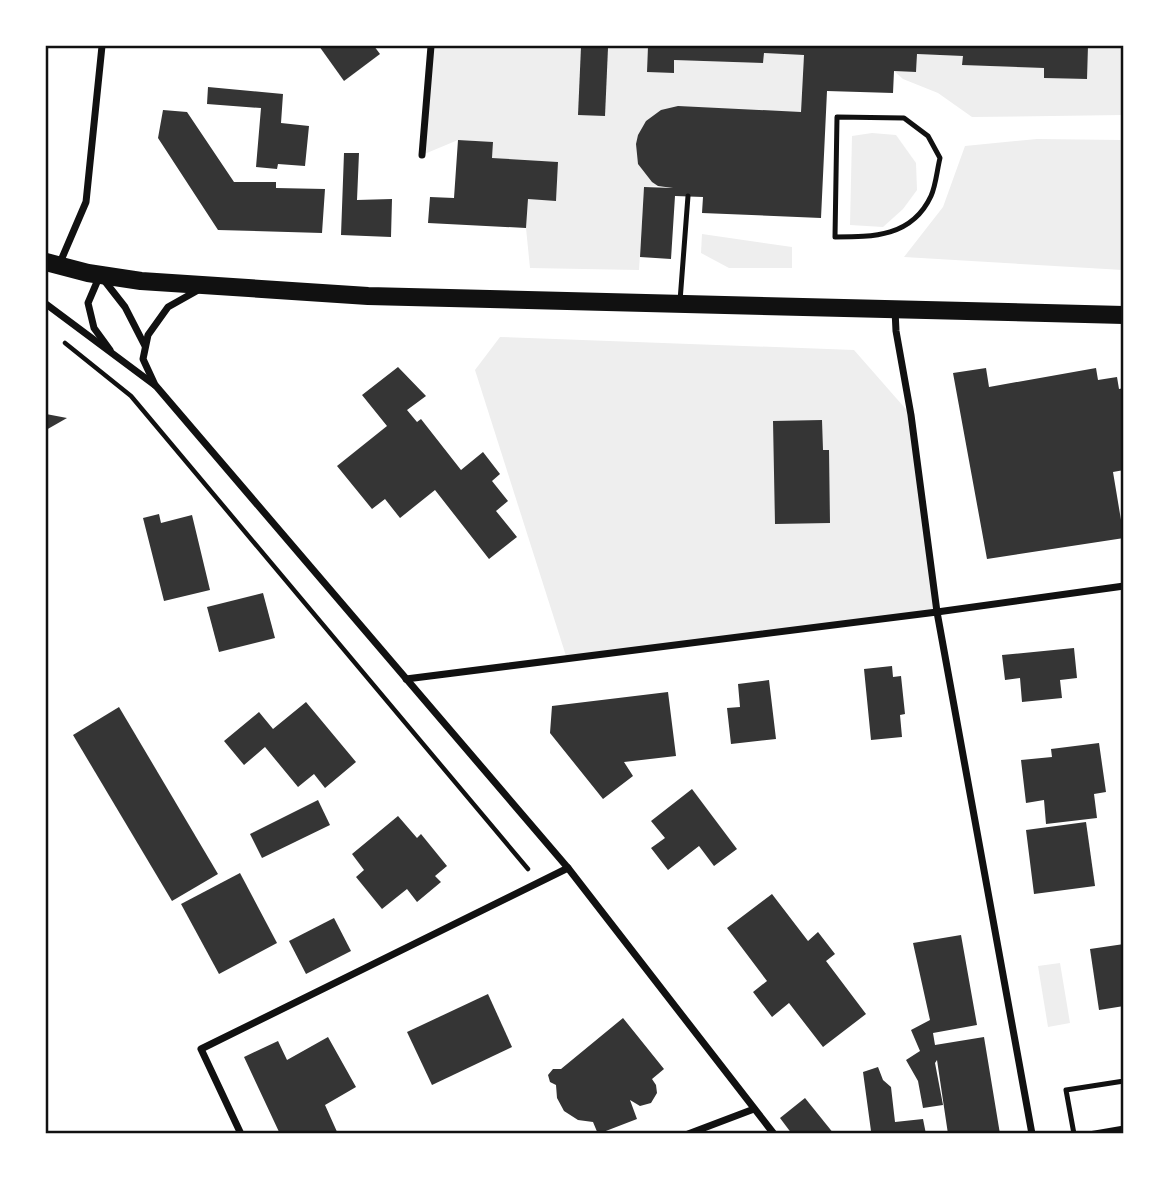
<svg xmlns="http://www.w3.org/2000/svg" width="1169" height="1179" font-family="'IBM Plex Sans',sans-serif">
  <rect width="100%" height="100%" fill="#fff"/>
  <g fill="#eee">
    <polygon points="431,46 648,46 647,72 673,73 674,60 763,63 764,53 804,55 801,112 703,191 658,186 644,187 639,270 530,268 526,228 528,199 556,200 558,162 492,158 493,142 458,140 422,155"/>
    <polygon points="1088,46 1123,46 1123,115 972,117 938,93 903,79 894,71 916,72 917,54 963,56 963,65 1044,68 1044,78 1086,79"/>
    <polygon points="872,133 896,135 916,163 917,190 903,209 883,227 850,225 852,136"/>
    <polygon points="1037,139 1123,140 1123,270 904,257 943,207 965,146"/>
    <polygon points="702,234 792,247 792,268 729,268 701,253"/>
    <polygon points="500,337 854,350 911,415 937,612 567,659 475,370"/>
    <polygon points="1060,963 1070,1023 1048,1027 1038,966"/>
  </g>
  <g fill="#353535">
    <polygon points="319,46 374,46 380,54 344,81"/>
    <polygon points="648,46 1088,46 1087,79 1044,78 1044,68 962,65 963,56 917,54 916,72 894,71 893,93 827,91 821,218 702,213 703,197 675,196 671,259 640,257 644,187 673,188 658,186 652,182 638,164 636,144 638,135 646,121 661,110 678,106 801,112 804,55 764,53 763,63 674,60 674,73 647,72"/>
    <polygon points="581,47 608,48 605,116 578,115"/>
    <polygon points="208,87 283,94 281,123 309,126 305,166 278,164 277,169 256,167 261,108 207,104"/>
    <polygon points="163,110 187,112 234,182 276,182 276,188 325,189 322,233 218,230 158,138"/>
    <polygon points="458,140 493,142 492,158 558,162 556,201 528,199 526,228 428,223 430,197 454,198"/>
    <polygon points="344,153 359,153 357,200 392,199 391,237 341,235"/>
    <polygon points="398,367 426,396 407,410 417,422 421,419 461,470 483,452 500,474 492,481 508,501 496,511 517,537 489,559 435,490 400,518 385,499 372,509 337,466 387,426 362,395"/>
    <polygon points="986,368 989,387 1096,368 1098,380 1117,377 1119,389 1124,388 1124,470 1113,472 1124,538 987,559 953,373"/>
    <polygon points="46,414 67,418 46,430"/>
    <polygon points="822,420 823,450 829,450 830,523 775,524 773,421"/>
    <polygon points="159,514 161,523 192,515 210,590 164,601 143,518"/>
    <polygon points="263,593 275,638 219,652 207,607"/>
    <polygon points="1074,648 1077,678 1060,680 1062,698 1022,702 1020,678 1005,680 1002,655"/>
    <polygon points="892,666 893,677 901,676 905,714 900,715 902,737 871,740 864,669"/>
    <polygon points="769,680 776,739 731,744 727,708 740,707 738,684"/>
    <polygon points="668,692 676,756 624,762 633,776 603,799 550,733 552,706"/>
    <polygon points="306,702 356,762 325,788 314,774 298,787 265,747 244,765 224,741 259,712 273,729"/>
    <polygon points="119,707 218,874 172,901 73,735"/>
    <polygon points="1099,743 1106,792 1094,794 1097,818 1046,824 1044,800 1026,803 1021,760 1052,757 1051,749"/>
    <polygon points="692,789 737,849 714,866 699,846 668,870 651,848 665,838 651,821"/>
    <polygon points="318,800 330,825 262,858 250,834"/>
    <polygon points="398,816 417,838 421,834 447,866 435,876 441,882 417,902 407,889 382,909 356,877 364,870 352,854"/>
    <polygon points="1086,822 1095,886 1034,894 1026,830"/>
    <polygon points="240,873 277,943 219,974 181,904"/>
    <polygon points="772,894 808,941 818,932 835,954 826,961 866,1014 823,1047 789,1003 772,1017 753,992 767,981 727,928"/>
    <polygon points="334,918 351,951 306,974 289,941"/>
    <polygon points="961,935 977,1025 933,1033 935,1045 984,1037 1000,1134 948,1134 937,1060 935,1063 943,1105 923,1108 918,1081 906,1060 920,1051 911,1030 930,1020 913,943"/>
    <polygon points="1124,944 1124,1006 1099,1010 1090,949"/>
    <polygon points="488,994 512,1047 432,1085 407,1032"/>
    <polygon points="623,1018 664,1069 652,1079 656,1085 657,1093 651,1103 640,1106 630,1100 637,1119 598,1134 593,1122 578,1120 564,1111 557,1098 556,1085 550,1082 548,1075 553,1069 561,1069"/>
    <polygon points="328,1037 356,1087 325,1105 338,1134 280,1134 244,1057 278,1041 287,1060"/>
    <polygon points="878,1067 883,1080 891,1087 895,1122 923,1119 926,1134 868,1134 871,1131 863,1072"/>
    <polygon points="805,1098 834,1134 792,1134 780,1118"/>
  </g>
  <g fill="none" stroke-linecap="round" stroke-linejoin="round">
    <polyline stroke="#111" stroke-width="4.5" points="65,343 131,396 528,869"/>
    <g stroke="#111" stroke-width="5">
      <path d="M837 117 904 118 928 136 940 158C937 170 936 185 931 196 912 237 873 237 835 237Z"/>
      <polyline points="680,301 688,196"/>
      <polyline points="1074,1134 1066,1090 1124,1081"/>
      <polyline points="1089,1134 1124,1128"/>
    </g>
    <g stroke="#111" stroke-width="7">
      <polyline points="422,155 431,46"/>
      <polyline points="59,265 86,202 102,46"/>
      <polyline points="46,304 156,386 568,868 774,1134"/>
      <polyline points="895,310 896,331 911,415 937,612 1032,1134"/>
      <polyline points="110,350 94,328 88,303 100,275 125,307 145,346"/>
      <polyline points="155,385 143,359 148,335 168,307 200,289"/>
      <polyline points="406,679 937,612 1124,586"/>
      <polyline points="241,1134 201,1049 568,868"/>
      <polyline points="688,1134 754,1109"/>
    </g>
    <polyline stroke="#111" stroke-width="18" points="46,262 88,273 141,281 368,296 1124,315"/>
  </g>
  <rect width="1169" height="1179" fill="none" stroke="#ffffff" stroke-width="94"/>
  <rect x="47" y="47" width="1075" height="1085" fill="none" stroke="#111" stroke-width="2.5"/>
</svg>
